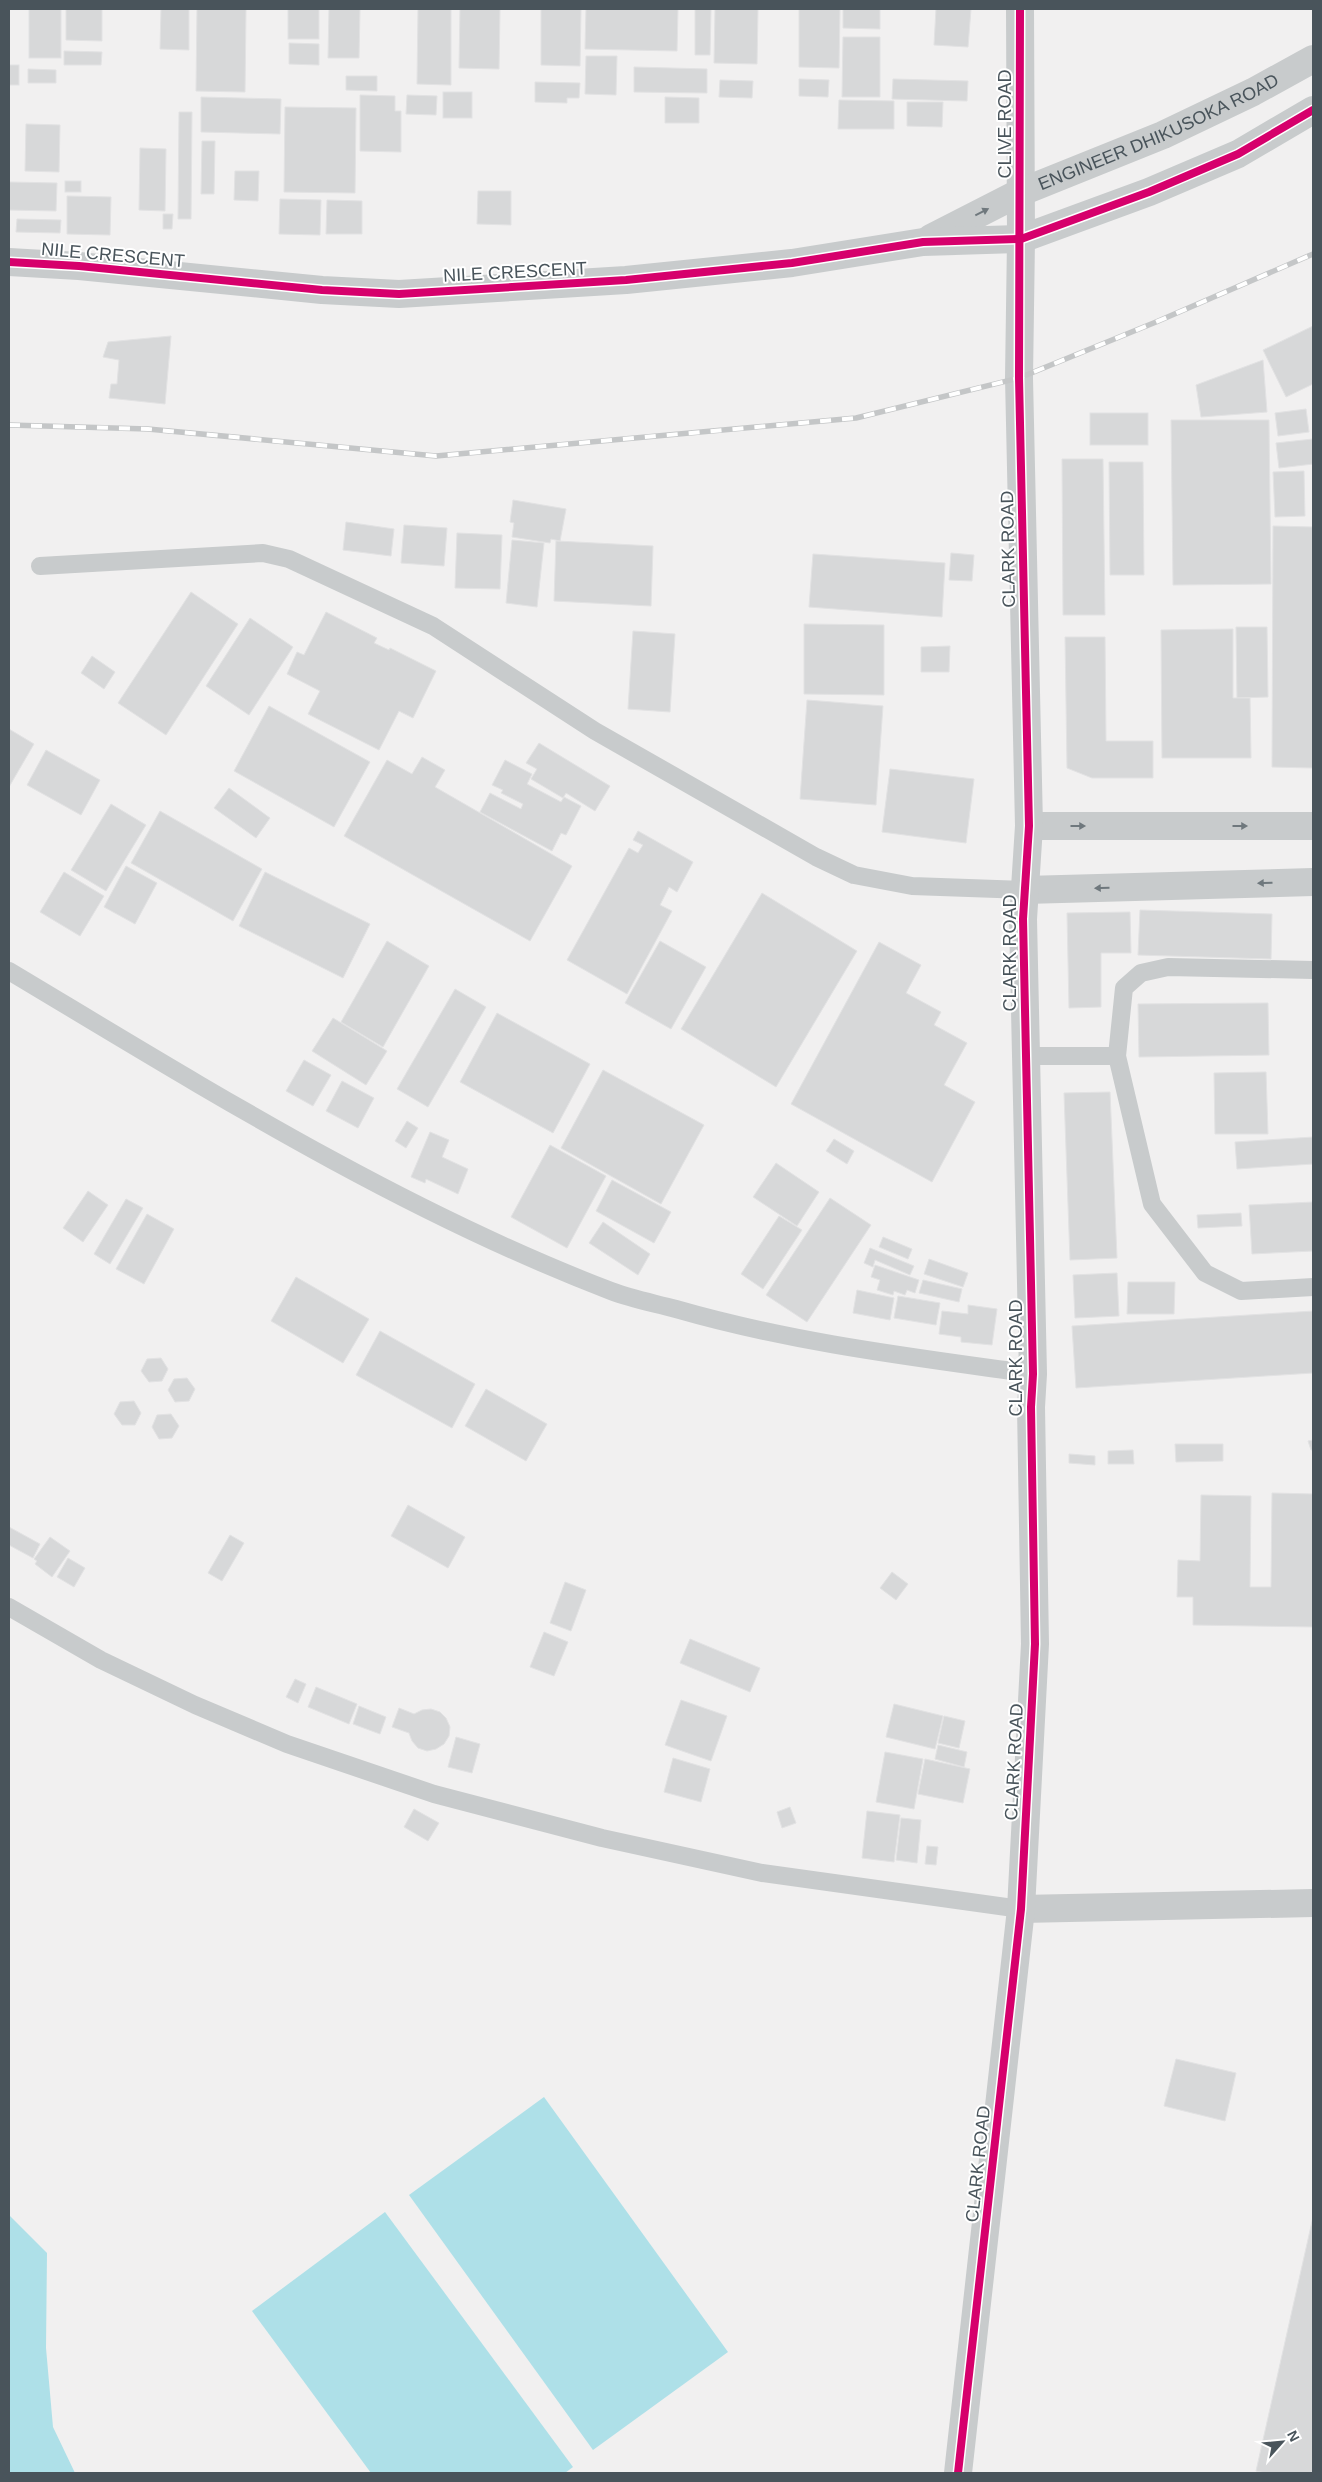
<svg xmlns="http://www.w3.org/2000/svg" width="1322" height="2482" font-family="Helvetica,sans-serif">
  <rect width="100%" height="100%" fill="#f1f0f0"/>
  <g fill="#aee0e8">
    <polygon points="544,2097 728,2352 593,2450 409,2195"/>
    <polygon points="385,2212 573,2467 565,2473 371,2473 252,2311"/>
    <polygon points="9,2215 47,2253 46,2348 53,2427 75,2473 9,2473"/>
  </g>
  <g fill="#d7d8d9" stroke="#e2e2e3">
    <rect x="29" y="9" width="32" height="49"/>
    <polygon points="66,9 102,9 102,41 66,40"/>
    <polygon points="161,9 189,9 189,50 160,49"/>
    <polygon points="197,9 246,9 245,92 196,91"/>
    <rect x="288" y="9" width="31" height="30"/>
    <polygon points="329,9 360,9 359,58 328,58"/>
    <polygon points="418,9 451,9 451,85 417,84"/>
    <polygon points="460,9 500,9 499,69 459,68"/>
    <polygon points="541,9 581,9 580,66 541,65"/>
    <polygon points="586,9 678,9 677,51 585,49"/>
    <polygon points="695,9 711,9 710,55 695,55"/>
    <polygon points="715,9 758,9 757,64 714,63"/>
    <polygon points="799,9 840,9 839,68 799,67"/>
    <polygon points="843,9 880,9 880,29 843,28"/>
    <polygon points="936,9 971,9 968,47 934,45"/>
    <polygon points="843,37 880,37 880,97 842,97"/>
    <polygon points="289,43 319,44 319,65 289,64"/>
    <polygon points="64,51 102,52 101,65 64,65"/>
    <polygon points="586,56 617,56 616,95 585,94"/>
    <rect x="9" y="65" width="10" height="20"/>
    <polygon points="634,67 707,69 707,93 634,92"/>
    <polygon points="28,69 56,70 56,83 28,83"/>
    <polygon points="346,76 377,76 377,91 346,90"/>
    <polygon points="799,79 829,80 828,97 799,96"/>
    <polygon points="893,79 968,81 967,101 892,99"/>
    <polygon points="720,80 753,81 752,98 719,97"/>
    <polygon points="535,82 580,83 579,98 567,98 567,103 535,102"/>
    <rect x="443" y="92" width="29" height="26"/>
    <polygon points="360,95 395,96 395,111 401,111 401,152 360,151"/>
    <polygon points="407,95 437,96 436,115 406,114"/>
    <polygon points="201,97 281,99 280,134 201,132"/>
    <polygon points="665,97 699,98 699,123 665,123"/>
    <polygon points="839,100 894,101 894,129 838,129"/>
    <polygon points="907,102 943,102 942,127 907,126"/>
    <polygon points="285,107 356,108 355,193 284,192"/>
    <polygon points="179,112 192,112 191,219 178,219"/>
    <polygon points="26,124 60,125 59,172 25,171"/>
    <polygon points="202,141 215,141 214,194 201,194"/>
    <polygon points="140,148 166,149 165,211 139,210"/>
    <polygon points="235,171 259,171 258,201 234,200"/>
    <rect x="65" y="181" width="16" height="11"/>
    <polygon points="9,182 57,183 56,211 9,210"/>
    <polygon points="478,191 511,191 511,225 477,224"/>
    <polygon points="67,196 111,197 110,235 67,234"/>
    <polygon points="280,199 321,200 320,235 279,234"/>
    <polygon points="327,200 362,201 362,234 326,234"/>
    <polygon points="163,214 173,214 172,229 163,229"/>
    <polygon points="17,219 61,220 60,233 16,232"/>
    <polygon points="1313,326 1313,384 1286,397 1263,350"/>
    <polygon points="171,336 165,404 109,398 111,384 117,384 119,360 103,357 108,342"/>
    <polygon points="1263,360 1267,412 1201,417 1196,385"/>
    <polygon points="1306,409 1309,432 1278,436 1275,413"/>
    <rect x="1090" y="413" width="58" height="32"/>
    <polygon points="1171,420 1269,420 1271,584 1173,585"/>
    <polygon points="1313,439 1313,464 1279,468 1276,443"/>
    <polygon points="1062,459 1103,459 1105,615 1063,615"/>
    <polygon points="1109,462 1143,462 1144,575 1110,575"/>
    <polygon points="1304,471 1305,516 1275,517 1273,472"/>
    <polygon points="513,500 566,509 560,541 551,539 550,543 512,537 514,523 510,522"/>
    <polygon points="346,522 394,529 391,556 343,550"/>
    <polygon points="404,525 447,528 444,566 401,563"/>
    <polygon points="1273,526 1313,527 1313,768 1272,767"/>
    <polygon points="457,533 502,535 500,589 455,588"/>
    <polygon points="512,540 544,543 537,607 506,603"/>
    <polygon points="556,541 653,546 651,606 554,601"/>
    <polygon points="951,553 974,555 972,581 949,580"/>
    <polygon points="813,554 945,563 942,617 809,607"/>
    <polygon points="191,592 238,624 166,735 118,703"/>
    <polygon points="326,612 377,638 374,643 389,650 390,648 436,671 413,718 399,711 379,750 308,714 320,691 287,674 297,652 304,655"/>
    <polygon points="250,618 293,647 249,715 206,686"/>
    <polygon points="804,624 884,625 884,695 804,694"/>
    <polygon points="1236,627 1267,627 1268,697 1237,698"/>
    <polygon points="1233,629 1233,698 1250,698 1251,758 1162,758 1161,630"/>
    <polygon points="633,631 675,634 670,712 628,709"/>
    <polygon points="1065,637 1105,637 1106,741 1153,741 1153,778 1092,778 1067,768"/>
    <polygon points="950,646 949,672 921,672 921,647"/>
    <polygon points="92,656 115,672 104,689 81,673"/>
    <polygon points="807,700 883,706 876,805 800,799"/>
    <polygon points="269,706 370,762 334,827 234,771"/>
    <polygon points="9,729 34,744 9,787"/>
    <polygon points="539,743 610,786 595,811 566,793 563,798 531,779 537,769 526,763"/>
    <polygon points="46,750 100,780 81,815 27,785"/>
    <polygon points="422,757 445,770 435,787 572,866 530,941 344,836 387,760 412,774"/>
    <polygon points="505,760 532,774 527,784 561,802 564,797 581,806 566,835 561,833 552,851 480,812 490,793 521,809 523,804 501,793 503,790 492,785"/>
    <polygon points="890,769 974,779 966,843 882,832"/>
    <polygon points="229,788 270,818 256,838 214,808"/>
    <polygon points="111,804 146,825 106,891 71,870"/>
    <polygon points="160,811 262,869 233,921 131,863"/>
    <polygon points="638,831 693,862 677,892 669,887 660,905 672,911 627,994 567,960 629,848 638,853 643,845 633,840"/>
    <polygon points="126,866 157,883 135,924 104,907"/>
    <polygon points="64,872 104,896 80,936 40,912"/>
    <polygon points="265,872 370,924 343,978 239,926"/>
    <polygon points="762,893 857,951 776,1087 681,1029"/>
    <polygon points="1140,910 1272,914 1271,959 1138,955"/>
    <polygon points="1130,912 1131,953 1101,953 1101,1007 1069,1008 1067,913"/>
    <polygon points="387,941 429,966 383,1047 341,1022"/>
    <polygon points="660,941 706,967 671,1029 625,1003"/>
    <polygon points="879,942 921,965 906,993 941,1012 934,1025 967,1043 944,1085 975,1102 932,1182 791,1104"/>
    <polygon points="455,989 486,1007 428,1107 397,1089"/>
    <polygon points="1268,1003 1269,1055 1139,1057 1138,1004"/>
    <polygon points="497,1013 590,1064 553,1133 460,1082"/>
    <polygon points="333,1018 387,1051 366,1085 312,1051"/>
    <polygon points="304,1060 331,1075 313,1106 286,1091"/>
    <polygon points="603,1070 704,1125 661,1204 561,1148"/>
    <polygon points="1266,1072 1268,1134 1215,1134 1214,1073"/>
    <polygon points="342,1081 374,1098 358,1128 326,1111"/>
    <polygon points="1110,1092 1117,1258 1070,1260 1064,1093"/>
    <polygon points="407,1121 418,1128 406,1148 395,1141"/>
    <polygon points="430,1132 449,1140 442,1157 468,1169 458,1194 426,1179 425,1183 411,1177"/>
    <polygon points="1313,1137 1313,1164 1237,1169 1235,1142"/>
    <polygon points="834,1139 854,1151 847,1164 826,1151"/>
    <polygon points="550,1145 606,1176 567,1248 511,1217"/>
    <polygon points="776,1163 819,1192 797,1226 753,1197"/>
    <polygon points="612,1180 671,1212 654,1243 596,1211"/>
    <polygon points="88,1191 108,1205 83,1242 63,1228"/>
    <polygon points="830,1198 871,1225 807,1322 766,1295"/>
    <polygon points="126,1199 143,1208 110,1264 94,1254"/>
    <polygon points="1313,1202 1313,1251 1252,1254 1249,1205"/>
    <polygon points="1241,1213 1242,1226 1198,1228 1197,1215"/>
    <polygon points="147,1214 174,1229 144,1284 116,1269"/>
    <polygon points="779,1216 802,1230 763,1289 741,1274"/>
    <polygon points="603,1222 650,1254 638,1275 589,1243"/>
    <polygon points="883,1237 912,1249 908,1259 879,1247"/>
    <polygon points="870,1248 914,1266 910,1275 875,1260 873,1267 864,1263"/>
    <polygon points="929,1259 968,1273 963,1287 924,1274"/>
    <polygon points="875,1265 919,1280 915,1293 907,1290 905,1295 894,1291 893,1295 877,1290 880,1280 871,1277"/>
    <polygon points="1117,1273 1119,1316 1075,1318 1073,1275"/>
    <polygon points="296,1277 369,1319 343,1363 271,1321"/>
    <polygon points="923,1280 962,1289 959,1302 919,1293"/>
    <polygon points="1128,1282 1175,1282 1174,1314 1127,1314"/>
    <polygon points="857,1290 894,1298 890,1320 853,1313"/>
    <polygon points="898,1296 940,1303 936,1325 894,1318"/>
    <polygon points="968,1305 997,1309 992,1345 961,1342 961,1337 939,1334 942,1311 968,1314"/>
    <polygon points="1313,1311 1313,1373 1076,1388 1072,1326"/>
    <polygon points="380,1331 475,1384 452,1428 356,1375"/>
    <polygon points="161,1358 168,1369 162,1381 149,1382 141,1371 147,1359"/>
    <polygon points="187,1378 195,1389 189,1401 175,1402 168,1390 174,1379"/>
    <polygon points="486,1389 547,1424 526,1461 465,1426"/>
    <polygon points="134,1401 141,1413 135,1425 122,1425 114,1414 120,1402"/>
    <polygon points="171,1414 179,1426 172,1438 159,1439 152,1427 157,1415"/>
    <polygon points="1313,1440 1313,1450 1311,1450 1308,1441"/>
    <polygon points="1175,1444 1223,1444 1223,1461 1176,1462"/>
    <polygon points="1133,1450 1134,1464 1108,1464 1108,1451"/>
    <polygon points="1069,1454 1095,1456 1095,1465 1069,1463"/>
    <polygon points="1272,1493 1313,1494 1313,1627 1193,1625 1193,1597 1177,1597 1178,1560 1200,1561 1201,1495 1251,1496 1250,1587 1271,1587"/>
    <polygon points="408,1505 465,1537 448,1568 391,1536"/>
    <polygon points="9,1527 40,1544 33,1558 9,1545"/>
    <polygon points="230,1535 244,1543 222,1581 208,1573"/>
    <polygon points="50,1537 70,1551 52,1577 35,1564 37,1561 34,1559"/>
    <polygon points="68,1558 85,1568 74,1587 57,1577"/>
    <polygon points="892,1572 908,1584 896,1600 880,1588"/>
    <polygon points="565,1582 586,1590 571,1631 550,1623"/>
    <polygon points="544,1632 568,1642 554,1676 530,1667"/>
    <polygon points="690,1639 760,1668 750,1692 680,1663"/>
    <polygon points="295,1679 306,1684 298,1703 286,1697"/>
    <polygon points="316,1687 357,1704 349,1724 308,1707"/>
    <polygon points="681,1700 727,1716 711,1761 665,1745"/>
    <polygon points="894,1704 943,1716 935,1749 886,1737"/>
    <polygon points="359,1706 386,1717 380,1734 353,1724"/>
    <polygon points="399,1708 414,1714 422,1710 431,1709 440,1712 446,1718 450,1727 449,1736 444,1744 436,1749 427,1751 418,1748 412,1741 409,1733 392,1727"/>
    <polygon points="944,1716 965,1721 959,1748 938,1743"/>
    <polygon points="456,1737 480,1744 472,1773 448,1767"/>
    <polygon points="938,1745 967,1752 964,1767 935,1759"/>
    <polygon points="885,1752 923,1759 914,1809 876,1802"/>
    <polygon points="673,1758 710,1769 701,1802 664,1792"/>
    <polygon points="925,1759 970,1769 963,1803 918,1794"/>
    <polygon points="790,1807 796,1823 782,1828 777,1812"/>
    <polygon points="414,1809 439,1823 428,1841 404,1827"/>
    <polygon points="867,1811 900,1815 894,1862 862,1858"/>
    <polygon points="901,1818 921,1820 917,1863 896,1860"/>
    <polygon points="927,1846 938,1847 936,1865 925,1864"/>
    <polygon points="1176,2059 1236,2073 1225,2121 1164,2106"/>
    <polygon points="1313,2217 1313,2473 1266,2473 1256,2471"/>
  </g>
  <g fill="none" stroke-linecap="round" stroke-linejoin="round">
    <g stroke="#c8cbcc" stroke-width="18">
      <polyline points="40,566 263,553 289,559 433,626 595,731 816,857 854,875 912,886 1025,890"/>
      <polyline points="1313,970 1168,967 1141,973 1124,988 1117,1056 1152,1204 1205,1273 1241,1291 1313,1287"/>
      <path d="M9 971C203 1087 399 1210 611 1291 632 1299 654 1303 676 1309 794 1343 912 1357 1033 1374"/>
      <polyline points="1026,1056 1117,1056"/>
      <polyline points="9,1607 101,1660 195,1705 287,1744 434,1794 602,1838 762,1873 1021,1909"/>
    </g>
    <g stroke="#c8cbcc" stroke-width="28">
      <polyline points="1029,826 1313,826"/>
      <polyline points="1025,890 1313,882"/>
      <polyline points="1021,1909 1313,1903"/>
      <polyline points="958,2473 1021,1909 1035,1644 1031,1407 1033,1374 1023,919 1029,826 1019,378 1021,239"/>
    </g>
    <g stroke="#c8cbcc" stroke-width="28">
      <polyline points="1020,9 1021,239"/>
      <path id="s1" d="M931 238 1019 193 1163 135 1253 92 1313 59"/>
      <polyline points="9,262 79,266 322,290 399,294 626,280 792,263 923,242 1021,239 1149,192 1238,154 1313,110"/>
    </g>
    <g stroke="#c4c6c7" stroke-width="5.5">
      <polyline id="rail" points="9,425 148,429 436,456 856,418 1019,378 1156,322 1313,254"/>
    </g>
    <use href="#rail" stroke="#fff" stroke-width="4" stroke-dasharray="11" stroke-linecap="butt"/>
    <g stroke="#fff" stroke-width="11">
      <g id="cycleway">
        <polyline points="9,262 79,266 322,290 399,294 626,280 792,263 923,242 1021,239 1149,192 1238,154 1313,110"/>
        <polyline points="958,2473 1021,1909 1035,1644 1031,1407 1033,1374 1023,919 1029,826 1019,378 1020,9"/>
      </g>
    </g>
    <use href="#cycleway" stroke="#d6006c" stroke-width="8"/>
  </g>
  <defs><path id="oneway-solid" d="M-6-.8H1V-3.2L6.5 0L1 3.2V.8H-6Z" transform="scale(1.25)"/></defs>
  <g fill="#6f787d">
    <use href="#oneway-solid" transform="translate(982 212) rotate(-27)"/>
    <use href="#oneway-solid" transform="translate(1078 826)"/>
    <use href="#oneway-solid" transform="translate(1240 826)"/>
    <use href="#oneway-solid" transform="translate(1265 883) rotate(178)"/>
    <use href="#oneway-solid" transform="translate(1102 888) rotate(178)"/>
  </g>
  <g text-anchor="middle" stroke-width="4" stroke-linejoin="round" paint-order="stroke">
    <g font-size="18" fill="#49545b" stroke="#fff">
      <text transform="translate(1005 124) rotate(-90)" y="6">CLIVE ROAD</text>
      <text dy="6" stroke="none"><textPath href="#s1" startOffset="251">ENGINEER DHIKUSOKA ROAD</textPath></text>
      <text transform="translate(113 255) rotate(5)" y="6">NILE CRESCENT</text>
      <text transform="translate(515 272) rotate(-3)" y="6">NILE CRESCENT</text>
      <text transform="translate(1008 549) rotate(-91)" y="6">CLARK ROAD</text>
      <text transform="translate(1010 953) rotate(-90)" y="6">CLARK ROAD</text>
      <text transform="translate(1016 1358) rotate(-90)" y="6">CLARK ROAD</text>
      <text transform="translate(1014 1762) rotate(-87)" y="6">CLARK ROAD</text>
      <text transform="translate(978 2164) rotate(-84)" y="6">CLARK ROAD</text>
    </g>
  </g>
  <rect width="1322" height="2482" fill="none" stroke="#49545b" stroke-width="20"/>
  <g transform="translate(1282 2442) rotate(63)" stroke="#ffffff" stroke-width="4" paint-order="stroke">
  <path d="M0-4L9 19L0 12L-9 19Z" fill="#49545b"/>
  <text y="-8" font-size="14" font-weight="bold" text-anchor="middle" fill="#49545b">N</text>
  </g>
</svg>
